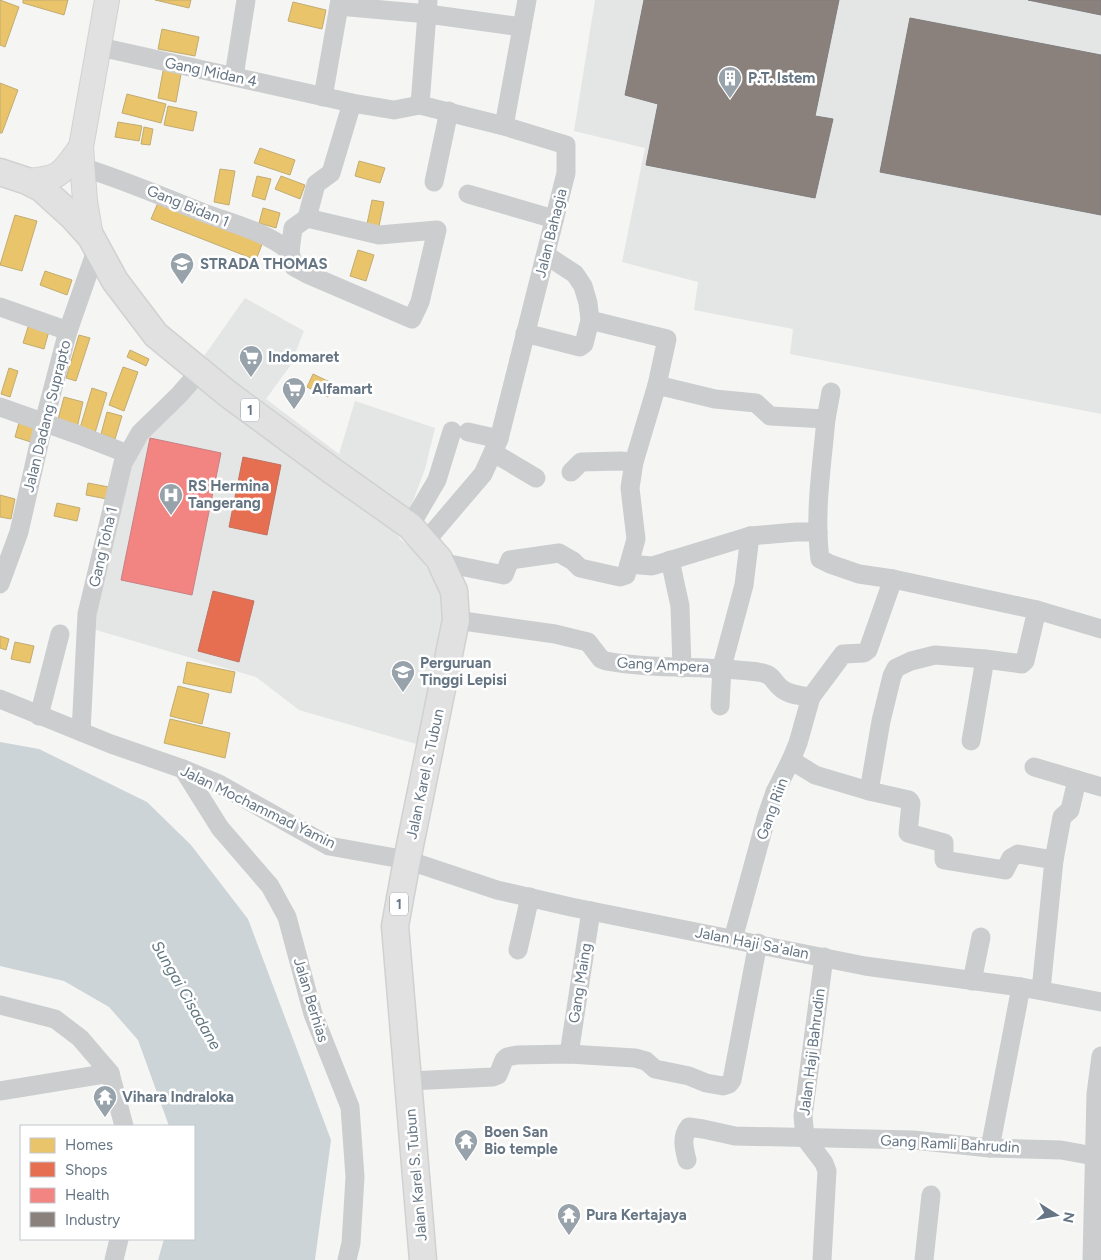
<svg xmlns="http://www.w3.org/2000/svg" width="1101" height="1260" font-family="Figtree,sans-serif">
  <rect width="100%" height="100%" fill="#f5f5f4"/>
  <g fill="#e4e5e5">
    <polygon points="595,0 1101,0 1101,414 790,354 793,329 694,310 698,282 622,262 645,148 574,131"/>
    <polygon points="245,298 304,331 290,366 266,399 339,454 355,401 435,428 425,469 399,538 418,554 448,602 423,746 299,710 256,677 86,627 125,449 192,373"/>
  </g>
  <polygon fill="#cdd4d7" points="0,742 39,749 147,802 191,845 248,919 331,1140 315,1260 158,1260 164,1239 194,1239 194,1126 169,1126 138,1040 109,1007 64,981 0,966"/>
  <g fill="#e9c46a" stroke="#c1ac72">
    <polygon points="0,0 19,7 5,47 0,45"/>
    <polygon points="23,0 68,0 64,15 23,3"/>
    <polygon points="155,0 191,0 189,8"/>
    <polygon points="293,2 326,10 322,29 288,21"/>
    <polygon points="162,29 199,37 195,56 158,49"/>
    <polygon points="164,66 182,69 176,102 158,98"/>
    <polygon points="0,83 18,90 2,133 0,133"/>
    <polygon points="127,94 166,104 161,123 122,113"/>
    <polygon points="168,106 197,112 193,131 164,125"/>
    <polygon points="118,122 142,126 139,141 115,137"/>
    <polygon points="144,127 153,129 150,145 141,144"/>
    <polygon points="260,148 295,160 290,175 254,163"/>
    <polygon points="359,161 385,168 380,183 355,176"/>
    <polygon points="220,169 235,171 229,205 214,202"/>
    <polygon points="257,176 271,179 265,200 252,196"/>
    <polygon points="281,176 305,185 300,199 275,189"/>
    <polygon points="160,198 264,239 256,260 151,219"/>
    <polygon points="372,200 384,202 379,226 367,224"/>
    <polygon points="263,208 280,213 276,228 259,223"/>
    <polygon points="15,215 37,221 22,271 0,265"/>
    <polygon points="358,250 374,255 366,281 350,276"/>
    <polygon points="45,271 72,280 67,295 40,285"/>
    <polygon points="29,324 49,331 44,349 23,343"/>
    <polygon points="79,335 90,338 76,381 66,378"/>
    <polygon points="130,350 149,359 146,366 127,357"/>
    <polygon points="123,367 138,372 124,411 109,405"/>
    <polygon points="9,368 18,371 10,397 1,394"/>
    <polygon points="313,374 334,384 328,397 307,387"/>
    <polygon points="92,388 107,393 95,433 80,428"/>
    <polygon points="64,397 83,402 77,428 57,423"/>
    <polygon points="107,412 122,416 115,439 101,434"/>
    <polygon points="20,419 40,425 34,443 15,437"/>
    <polygon points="88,483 114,488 112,500 86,495"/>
    <polygon points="0,495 15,499 11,519 0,517"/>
    <polygon points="57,503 80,508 77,521 54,516"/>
    <polygon points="0,636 9,639 6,650 0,648"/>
    <polygon points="15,642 34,646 30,663 11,659"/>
    <polygon points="187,662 235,672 231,693 183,683"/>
    <polygon points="178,686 209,694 202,724 170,716"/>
    <polygon points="170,719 230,733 225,758 164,743"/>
  </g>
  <g fill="#e76f51" stroke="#c07160">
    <polygon points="243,457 281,465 267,535 229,527"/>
    <polygon points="213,591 254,601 239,662 198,651"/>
  </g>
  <polygon fill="#f28482" stroke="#c88083" points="150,438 221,453 192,595 121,580"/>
  <g fill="#8a817c" stroke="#7f7d7e">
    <polygon points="644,0 839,0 815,116 833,119 815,198 646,165 658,104 625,95"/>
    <polygon points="1028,0 1101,0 1101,15"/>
    <polygon points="910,18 1101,55 1101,215 880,172"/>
  </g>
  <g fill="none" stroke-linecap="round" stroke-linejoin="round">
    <g stroke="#d1d2d2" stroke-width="26">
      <g id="major">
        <path d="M27 181C62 178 61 174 81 147"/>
        <polyline points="91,237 85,201 81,147 107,0"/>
      </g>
    </g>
    <g stroke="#d1d1d2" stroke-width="29">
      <polyline id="highway" points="0,172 27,181 41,188 73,217 91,237 115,281 156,335 228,394 331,470 410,526 439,559 454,591 456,620 407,860 395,926 423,1260"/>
    </g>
    <g stroke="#cbcdce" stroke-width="19">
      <polyline points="339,6 428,14 522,27"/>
      <polyline points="100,47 352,103 394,110 420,105 504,126 566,145 566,173 499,439 483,474 425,542"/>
      <polyline points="234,76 246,0"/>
      <polyline points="323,97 340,0"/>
      <polyline points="420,105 428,0"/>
      <polyline points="504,126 527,0"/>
      <path d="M82 167C124 180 163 197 204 213 230 223 270 233 290 252"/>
      <polyline points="434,182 449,111"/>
      <polyline points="468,194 554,219"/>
      <polyline points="307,218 379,235 437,230 420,302 412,319 307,274 294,267 290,252 293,228 307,218 316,184 331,173 352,103"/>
      <polyline points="0,307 68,331"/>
      <polyline points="590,320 667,339 657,385 634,462 630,488 636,539 629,564 652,566 750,536 796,532 818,532"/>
      <polyline points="525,333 580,347 584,344 590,320 588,303 583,286 575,274 546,255"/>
      <path d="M657 385 715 399 756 403 770 416 826 419C822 465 814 513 820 559L830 564 859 574 893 579 1037 610 1101 629"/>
      <polyline points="0,407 79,435 128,454"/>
      <polyline points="826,419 831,392"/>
      <polyline points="468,432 499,439"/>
      <polyline points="494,453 536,478"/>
      <polyline points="571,472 581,462 620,461 634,462"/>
      <polyline points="410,526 437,480 452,431"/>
      <polyline points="670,560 680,606 682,668"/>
      <polyline points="440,562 504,575 510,560 559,553 573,561 580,568 620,577 626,575 629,564"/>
      <polyline points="0,584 19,532 44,422 68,331 97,248"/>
      <path d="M456 620 555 634 588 642 601 659 606 661C656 670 708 665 758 672 776 675 771 681 782 689 790 695 802 696 811 697"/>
      <polyline points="0,699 111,744 183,769 219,784 329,846 407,860 497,890 571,907 865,966 1021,987 1101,1002"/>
      <polyline points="720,706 722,667 744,585 750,536"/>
      <polyline points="39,716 60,634"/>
      <polyline points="81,732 87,614 123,463 140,433 179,395 200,371"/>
      <polyline points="971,741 985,659"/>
      <polyline points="791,760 798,743 811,697 843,654 864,653 868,650 893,579"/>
      <polyline points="1034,767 1101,787"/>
      <polyline points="183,769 220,828 270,886 287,917 313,1014 350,1107 355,1177 351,1243 347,1260"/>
      <polyline points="869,791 881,721 892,676 896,668 911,661 935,655 985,659 1022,664 1025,661 1037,610"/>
      <polyline points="1054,860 1062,817 1070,810 1077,780"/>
      <polyline points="733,939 767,815 775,792 791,760 815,775 869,791 909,800 911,803 908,833 944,843 944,860 1005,870 1011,858 1018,854 1054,860 1041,990"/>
      <polyline points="518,950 530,897"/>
      <polyline points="972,981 981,937"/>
      <polyline points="0,1005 55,1019 80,1038 110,1073 124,1126"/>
      <polyline points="569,1054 591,911"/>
      <polyline points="409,1081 493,1077 498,1075 504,1060 507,1057 517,1055 569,1054 635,1058 646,1061 655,1069 689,1076 706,1083 723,1086 729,1084 732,1080 758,943"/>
      <polyline points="0,1091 110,1073"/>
      <polyline points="990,1148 1021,987"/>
      <path d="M687 1160C684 1148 681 1137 689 1127L703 1129 735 1136 913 1140 990 1148 1061 1150 1094 1156"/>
      <polyline points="114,1260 119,1239"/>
      <polyline points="822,1260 827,1171 824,1163 805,1138 803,1116 824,957"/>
      <polyline points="924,1260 931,1195"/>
      <polyline points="1092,1260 1096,1094 1101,1056"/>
    </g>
    <use href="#major" stroke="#e0e1e0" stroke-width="24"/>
    <use href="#highway" stroke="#e0e1e0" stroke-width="26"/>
  </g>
  <defs>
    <g id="building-pin" transform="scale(1.25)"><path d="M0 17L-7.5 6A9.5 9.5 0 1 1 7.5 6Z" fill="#97a2ab" stroke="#fff"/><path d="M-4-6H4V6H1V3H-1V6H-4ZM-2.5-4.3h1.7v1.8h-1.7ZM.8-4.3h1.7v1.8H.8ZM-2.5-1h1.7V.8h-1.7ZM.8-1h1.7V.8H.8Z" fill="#fff"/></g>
    <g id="school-pin" transform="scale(1.25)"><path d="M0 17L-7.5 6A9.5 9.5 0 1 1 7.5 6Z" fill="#97a2ab" stroke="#fff"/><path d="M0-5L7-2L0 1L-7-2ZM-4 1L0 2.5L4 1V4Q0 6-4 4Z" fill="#fff"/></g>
    <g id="supermarket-pin" transform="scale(1.25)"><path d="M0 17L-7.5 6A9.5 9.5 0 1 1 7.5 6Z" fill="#97a2ab" stroke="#fff"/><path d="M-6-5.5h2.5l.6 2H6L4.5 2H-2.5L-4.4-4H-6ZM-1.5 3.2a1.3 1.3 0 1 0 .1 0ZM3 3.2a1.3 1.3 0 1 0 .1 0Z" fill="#fff"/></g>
    <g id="hospital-pin" transform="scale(1.25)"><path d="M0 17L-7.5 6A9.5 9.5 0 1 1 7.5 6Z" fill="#97a2ab" stroke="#fff"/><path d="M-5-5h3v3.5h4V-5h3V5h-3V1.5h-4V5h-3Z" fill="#fff"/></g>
    <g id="university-pin" transform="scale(1.25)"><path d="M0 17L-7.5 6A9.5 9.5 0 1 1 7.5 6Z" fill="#97a2ab" stroke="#fff"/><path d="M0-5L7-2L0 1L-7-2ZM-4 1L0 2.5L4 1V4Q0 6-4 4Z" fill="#fff"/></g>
    <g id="temple-pin" transform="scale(1.25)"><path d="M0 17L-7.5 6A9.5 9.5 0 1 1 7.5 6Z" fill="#97a2ab" stroke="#fff"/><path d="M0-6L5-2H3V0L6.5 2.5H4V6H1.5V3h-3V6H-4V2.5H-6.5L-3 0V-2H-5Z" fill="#fff"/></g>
  </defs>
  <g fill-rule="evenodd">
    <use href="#building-pin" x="730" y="78"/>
    <use href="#school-pin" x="182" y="264"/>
    <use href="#supermarket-pin" x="251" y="357"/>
    <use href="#supermarket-pin" x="294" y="389"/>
    <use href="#hospital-pin" x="171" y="495"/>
    <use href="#university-pin" x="403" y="672"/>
    <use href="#temple-pin" x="105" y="1097"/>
    <use href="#temple-pin" x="466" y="1141"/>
    <use href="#temple-pin" x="569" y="1215"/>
  </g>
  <g text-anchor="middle" stroke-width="5" stroke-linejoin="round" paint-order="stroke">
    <g fill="#fff" stroke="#939ea9" stroke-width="1">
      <rect x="241" y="398.5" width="18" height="23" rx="4"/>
      <rect x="390" y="892.5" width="18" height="23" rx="4"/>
    </g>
    <g font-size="14" font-weight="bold" fill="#657584">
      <text x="250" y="415">1</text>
      <text x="399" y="909">1</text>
    </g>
    <g font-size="15" fill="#657584" stroke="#fff">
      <text transform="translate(211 72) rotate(12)" y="5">Gang Midan 4</text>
      <text transform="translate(188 206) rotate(22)" y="5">Gang Bidan 1</text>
      <text transform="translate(551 233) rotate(-76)" y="5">Jalan Bahagia</text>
      <text transform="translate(47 416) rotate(-76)" y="5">Jalan Dadang Suprapto</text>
      <text transform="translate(103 547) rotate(-77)" y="5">Gang Toha 1</text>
      <text transform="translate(663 665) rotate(3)" y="5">Gang Ampera</text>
      <text transform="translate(425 774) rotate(-78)" y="5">Jalan Karel S. Tubun</text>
      <text transform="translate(258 807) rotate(26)" y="5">Jalan Mochammad Yamin</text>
      <text transform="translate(772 809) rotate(-70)" y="5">Gang Riin</text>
      <text transform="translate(752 943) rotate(11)" y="5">Jalan Haji Sa'alan</text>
      <text transform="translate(580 983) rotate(-81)" y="5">Gang Maing</text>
      <text transform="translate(311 1000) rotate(73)" y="5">Jalan Berhias</text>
      <text transform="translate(812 1052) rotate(-83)" y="5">Jalan Haji Bahrudin</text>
      <text transform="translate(950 1144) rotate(3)" y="5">Gang Ramli Bahrudin</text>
      <text transform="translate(416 1175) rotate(-95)" y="5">Jalan Karel S. Tubun</text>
    </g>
    <g font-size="15" font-weight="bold" fill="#657584" stroke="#fff" text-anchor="start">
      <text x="748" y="83">P.T. Istem</text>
      <text x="200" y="269">STRADA THOMAS</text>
      <text x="268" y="362">Indomaret</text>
      <text x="312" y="394">Alfamart</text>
      <text x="188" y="491">RS Hermina<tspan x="188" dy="17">Tangerang</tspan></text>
      <text x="420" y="668">Perguruan<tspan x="420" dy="17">Tinggi Lepisi</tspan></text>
      <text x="122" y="1102">Vihara Indraloka</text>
      <text x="484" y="1137">Boen San<tspan x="484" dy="17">Bio temple</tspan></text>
      <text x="586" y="1220">Pura Kertajaya</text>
    </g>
    <g font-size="16" font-style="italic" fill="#617780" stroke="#fff">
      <text transform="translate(187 995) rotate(60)" y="6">Sungai Cisadane</text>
    </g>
  </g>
  <rect x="20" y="1125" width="175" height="115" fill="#ffffff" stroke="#c1c8ce"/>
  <rect x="30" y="1138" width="25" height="15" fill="#e9c46a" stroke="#c1c8ce"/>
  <text x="65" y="1150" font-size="15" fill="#657584">Homes</text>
  <rect x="30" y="1162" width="25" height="15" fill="#e76f51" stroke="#c1c8ce"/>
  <text x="65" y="1175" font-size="15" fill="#657584">Shops</text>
  <rect x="30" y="1188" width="25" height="15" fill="#f28482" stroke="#c1c8ce"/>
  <text x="65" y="1200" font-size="15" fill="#657584">Health</text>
  <rect x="30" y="1212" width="25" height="15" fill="#8a817c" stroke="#c1c8ce"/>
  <text x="65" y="1225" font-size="15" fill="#657584">Industry</text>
  <g transform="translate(1056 1215) rotate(101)" stroke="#ffffff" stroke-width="4" paint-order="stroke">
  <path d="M0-4L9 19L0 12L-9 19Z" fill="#657584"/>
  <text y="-8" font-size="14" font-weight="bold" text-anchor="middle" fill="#657584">N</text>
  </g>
</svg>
